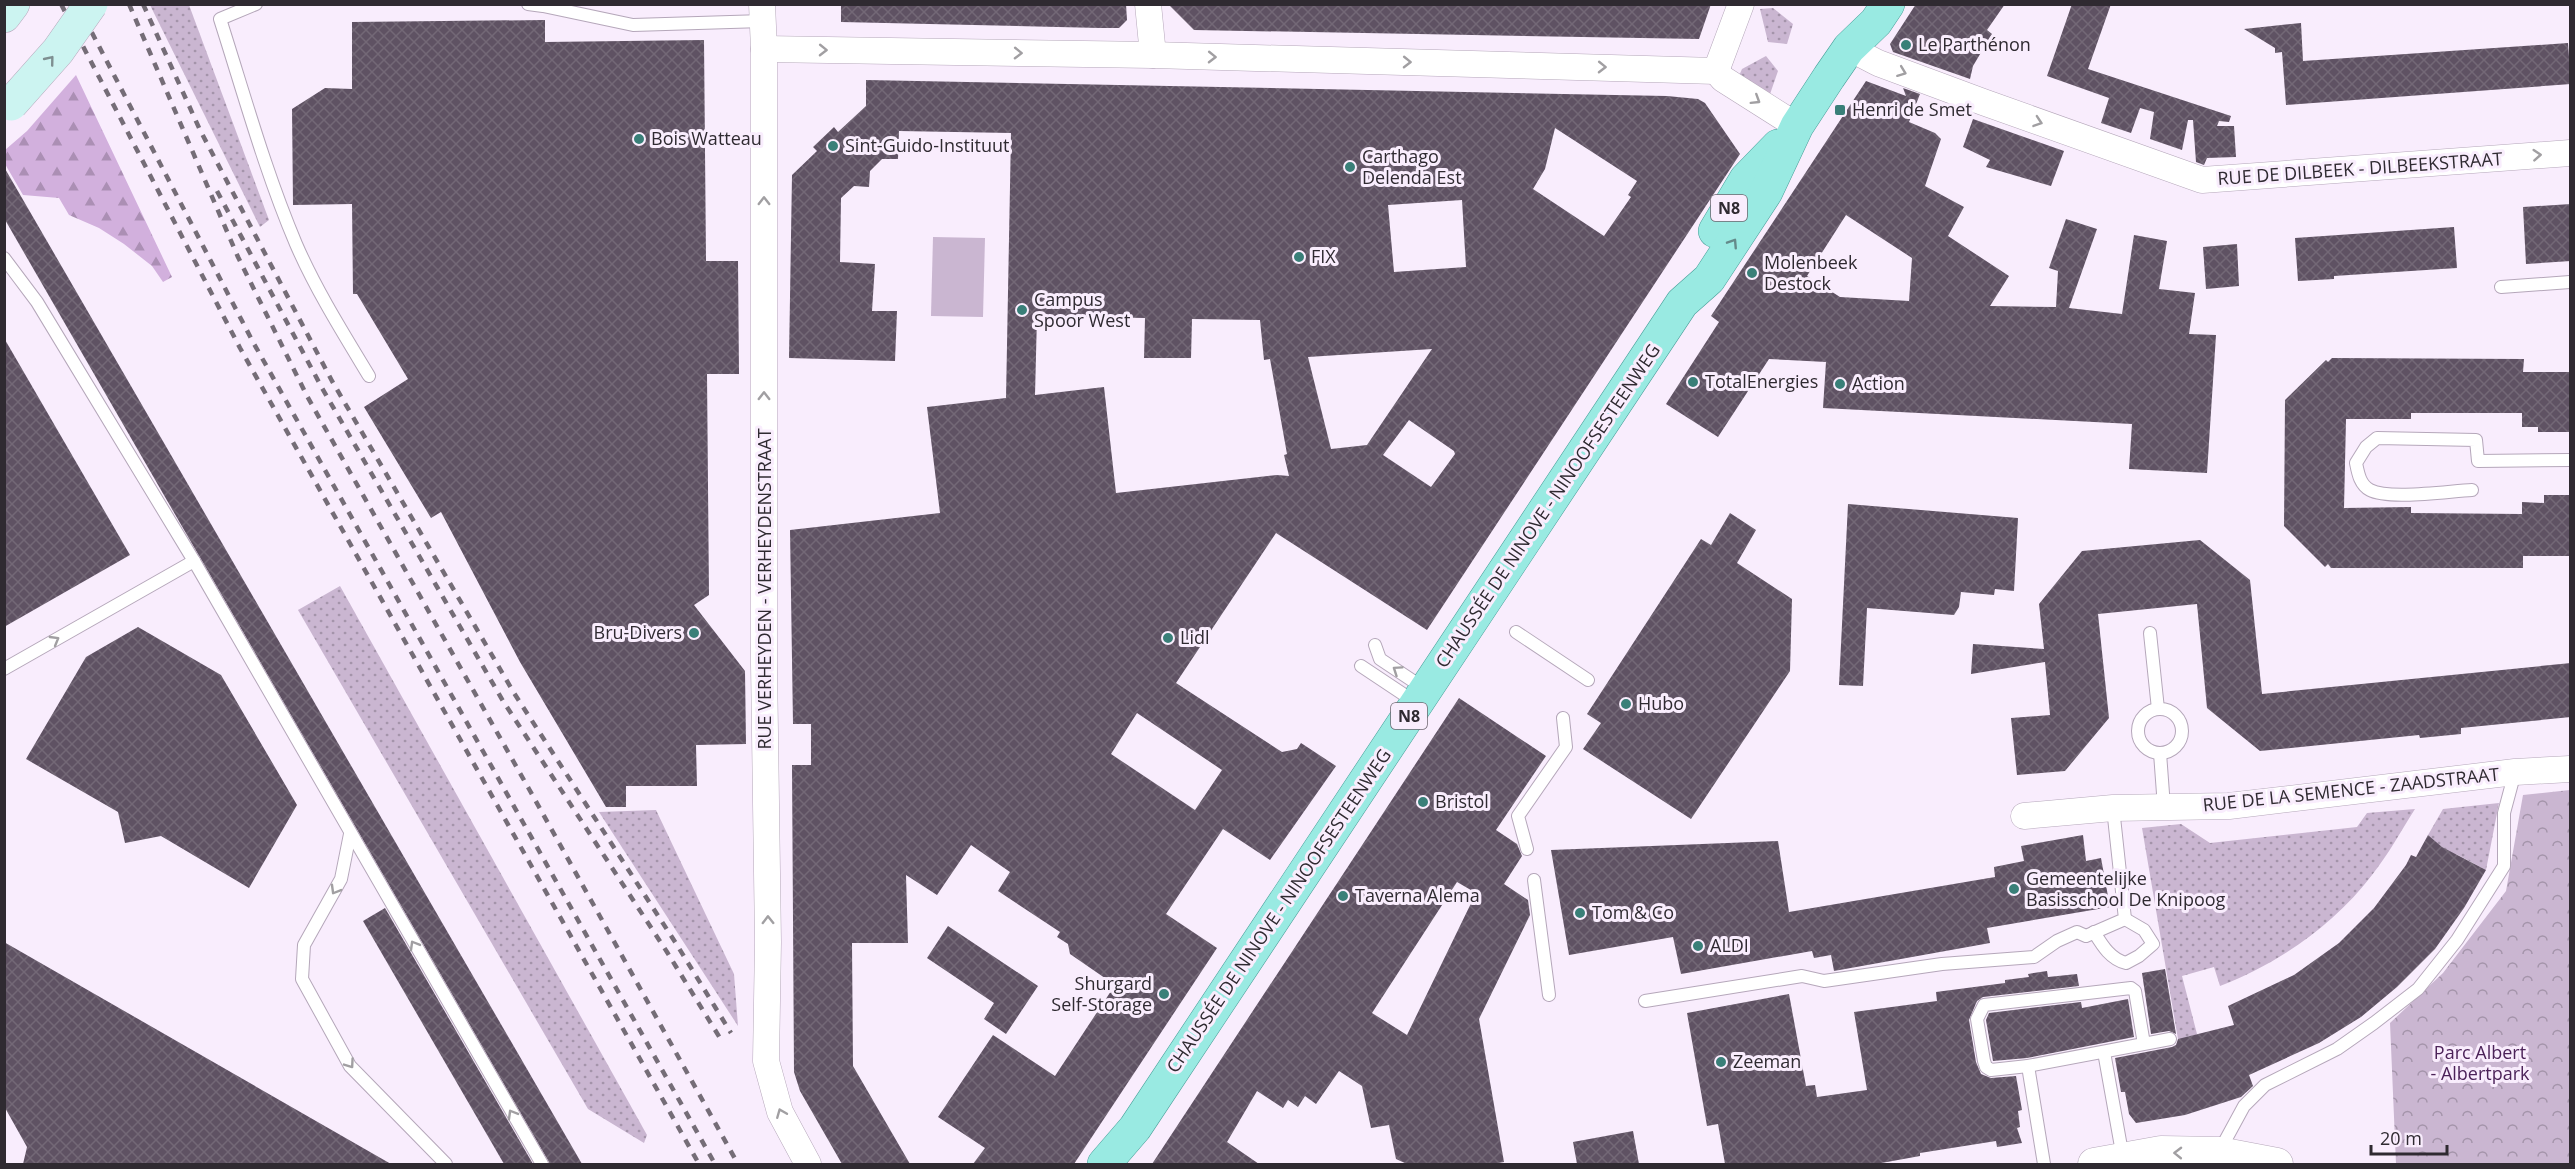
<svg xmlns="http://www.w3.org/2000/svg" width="2575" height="1169" font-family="'Open Sans',sans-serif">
  <defs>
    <pattern id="grass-dots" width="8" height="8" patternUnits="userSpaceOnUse" patternTransform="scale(1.5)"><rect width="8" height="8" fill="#cab6d1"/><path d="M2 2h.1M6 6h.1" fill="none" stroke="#a494aa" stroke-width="1.8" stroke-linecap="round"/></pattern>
    <pattern id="forest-firs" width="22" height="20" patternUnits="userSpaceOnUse" patternTransform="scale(1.5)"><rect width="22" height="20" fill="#d2b0dd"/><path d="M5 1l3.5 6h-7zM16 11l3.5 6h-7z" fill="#ab8fb4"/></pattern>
    <pattern id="park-crowns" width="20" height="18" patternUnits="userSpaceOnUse" patternTransform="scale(1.5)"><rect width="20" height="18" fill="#cab6d1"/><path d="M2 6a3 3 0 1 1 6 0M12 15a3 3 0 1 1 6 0" fill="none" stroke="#a494aa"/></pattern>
    <pattern id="building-cross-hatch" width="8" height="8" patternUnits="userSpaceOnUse" patternTransform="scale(1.5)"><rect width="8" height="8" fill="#5f5263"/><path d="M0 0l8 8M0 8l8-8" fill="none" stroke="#736876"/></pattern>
  </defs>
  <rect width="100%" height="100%" fill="#f9edfd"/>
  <g fill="url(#grass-dots)">
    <polygon points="150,5 189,5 269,220 260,227"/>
    <polygon points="1773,8 1793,24 1787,44 1768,42 1760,9"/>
    <polygon points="1766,56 1778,71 1769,97 1738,78 1742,69"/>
    <polygon points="340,586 647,1135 644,1143 588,1109 298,610"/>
    <polygon points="2499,803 2486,870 2458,855 2437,848 2439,845 2428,835 2443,809"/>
    <path d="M2415 809C2401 831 2388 855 2372 875 2333 926 2279 963 2220 986L2214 967 2182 976 2197 1034 2179 1045 2142 828 2181 824 2210 843 2357 827 2367 813Z"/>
    <polygon points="656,810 734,974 738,1026 599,812"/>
  </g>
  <polygon fill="url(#forest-firs)" points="76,75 172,277 163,282 152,266 124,244 99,228 69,215 59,198 23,195 5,164 5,150 27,131"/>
  <polygon fill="url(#park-crowns)" points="2570,790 2570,1164 2396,1164 2390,1023 2443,973 2506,891 2523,795"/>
  <polygon fill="#cab6d1" points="933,237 985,238 983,317 931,316"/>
  <g fill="url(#building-cross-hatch)" fill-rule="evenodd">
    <polygon points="841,4 1126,4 1127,20 1119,28 1100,28 841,22"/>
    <polygon points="1168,4 1711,4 1699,39 1194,30"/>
    <polygon points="1916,4 2005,4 1987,30 1992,34 1973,66 1970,79 1893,52 1890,44"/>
    <polygon points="2072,4 2111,4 2088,69 2231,116 2229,122 2219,121 2217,126 2234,126 2236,157 2207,158 2204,165 2196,162 2193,120 2188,120 2182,150 2150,139 2154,112 2140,108 2131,133 2101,123 2109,98 2047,76"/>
    <polygon points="545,20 545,42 704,40 706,261 738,261 739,374 707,374 709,595 694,605 745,671 746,744 696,745 697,786 626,786 626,807 606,807 520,662 441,512 431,518 364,407 408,379 357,294 353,294 352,204 293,205 292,109 325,88 352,89 352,22"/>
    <polygon points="2301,23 2303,61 2568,43 2571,84 2286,105 2282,52 2275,53 2275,48 2244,29"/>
    <path d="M866 80 1667 96 1698 99 1705 103 1740 154 1427 630 1276 533 1176 683 1282 752 1297 749 1301 743 1336 766 1270 860 1223 829 1166 914 1217 948 1074 1164H973L985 1148 938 1117 993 1035 1055 1076 1115 985 1070 954 1068 944 1057 937 1060 932 998 891 1010 872 971 845 937 895 906 875 908 943H852L853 1066 910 1164H842L800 1091 794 1072 792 765H811V724H793L790 530 940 513 927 407 1006 398 1011 133 899 131 898 159H882L870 171 869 187 854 186 841 198 840 262 875 264 872 311H897L895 361 789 358 792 175 817 151 813 147 834 127 838 132 866 106ZM1555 128 1637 181 1628 195 1631 197 1604 236 1533 189 1545 169ZM1462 200 1466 267 1394 272 1388 205ZM1037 316 1145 318 1144 358H1191L1192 319 1260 320 1264 360 1270 359 1287 454 1284 455 1289 476 1277 475 1116 493 1104 387 1035 395ZM1432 349 1367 445 1331 449 1308 357ZM1409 420 1454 451 1455 454 1431 487 1383 455ZM1137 713 1222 770 1195 810 1111 754Z"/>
    <path d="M1866 81 1906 96 1903 88 1920 94 1909 122 1935 133 1941 139 1925 186 1964 207 1948 236 2009 276 1990 306 2056 307 2058 271 2049 268 2066 219 2097 229 2069 308 2122 314 2134 235 2167 241 2159 289 2195 293 2189 334 2216 335 2207 473 2129 469 2132 424 1823 408 1826 362 1769 359 1718 437 1666 404 1719 322 1711 316ZM1846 215 1912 258 1909 301 1840 297 1807 276Z"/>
    <polygon points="1973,119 2064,151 2051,186 1986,167 1990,160 1963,147"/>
    <polygon points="4,167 582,1164 550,1164 4,218"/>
    <polygon points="2571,204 2571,261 2526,264 2523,207"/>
    <polygon points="2454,227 2457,268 2334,276 2334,279 2298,281 2295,238"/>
    <polygon points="2237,244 2239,286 2206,289 2203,247"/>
    <polygon points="4,338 130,555 4,627"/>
    <polygon points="2332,358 2524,359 2523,372 2571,372 2571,432 2538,432 2538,427 2522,427 2522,413 2411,413 2411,419 2346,419 2344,508 2411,507 2411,513 2522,514 2522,502 2544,503 2544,495 2571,495 2571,556 2523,556 2523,568 2331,568 2328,564 2325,567 2284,526 2285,400 2326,360 2328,362"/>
    <polygon points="1848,504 2018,518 2014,591 1995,589 1994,595 1961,592 1959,607 1954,615 1867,608 1863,686 1839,685"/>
    <polygon points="1730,513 1756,530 1737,563 1792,599 1790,671 1691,819 1583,749 1601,723 1587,714 1701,539 1711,545"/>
    <polygon points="2200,540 2250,580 2262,694 2571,663 2571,717 2461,728 2461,734 2420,738 2419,735 2260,751 2207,708 2197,604 2098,614 2109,718 2065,771 2017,775 2011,718 2050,715 2045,662 1971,674 1973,644 2044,649 2039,604 2082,551"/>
    <polygon points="138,627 221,675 297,805 249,888 161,836 125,843 118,812 26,759 86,657"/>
    <path d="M1459 698 1546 756 1496 830 1517 844 1522 856 1504 884 1528 900 1530 915 1479 1019 1504 1162 1493 1164H1407L1396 1159 1389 1125 1371 1128 1362 1086 1339 1071 1316 1104 1305 1096 1298 1107 1288 1100 1283 1108 1257 1091 1227 1142 1259 1164H1152ZM1457 882 1476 893 1407 1035 1372 1013Z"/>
    <polygon points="2083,835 2086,861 2101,858 2110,907 1987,928 1990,943 1834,971 1831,955 1814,958 1812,951 1681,974 1673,937 1569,955 1551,850 1778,841 1789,912 1995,877 1994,867 2024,861 2021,846"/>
    <polygon points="2428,835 2442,847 2486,870 2464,908 2435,949 2397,987 2361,1017 2319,1043 2249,1075 2253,1086 2241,1097 2185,1115 2136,1123 2129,1114 2125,1092 2121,1092 2115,1058 2172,1047 2176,1045 2178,1039 2234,1025 2228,1006 2294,975 2339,943 2374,908 2406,865 2411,855 2416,857"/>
    <polygon points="385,908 533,1164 504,1164 363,921"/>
    <polygon points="948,926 1038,986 1006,1034 984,1019 994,1003 927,958"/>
    <polygon points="4,942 391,1164 23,1164 27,1147 4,1106"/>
    <polygon points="2165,969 2176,1034 2169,1031 2151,1034 2142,973"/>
    <polygon points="2047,971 2048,977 2077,974 2079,986 1983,997 1977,1001 1969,1020 1976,1062 1981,1074 1991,1078 2016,1076 2022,1110 2018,1111 2020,1127 2017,1128 2022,1143 1997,1147 1996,1141 1920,1153 1920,1156 1876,1164 1725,1164 1718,1124 1707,1126 1687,1013 1789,994 1806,1086 1815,1085 1817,1097 1867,1090 1854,1012 1937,1001 1936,992 2005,983 2005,980 2029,977 2028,974"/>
    <polygon points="2128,999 2134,1037 2027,1058 1993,1061 1986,1020 1989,1013 2081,1002 2082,1008"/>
    <polygon points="1633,1131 1639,1164 1577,1164 1573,1142"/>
  </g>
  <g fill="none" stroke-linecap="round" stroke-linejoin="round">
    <g stroke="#b5a7ba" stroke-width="14">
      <g id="service">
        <path d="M256 4 220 19C244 94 265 171 296 244 316 290 343 333 369 376"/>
        <polyline points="528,4 543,6 633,25 763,21"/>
        <polyline points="4,258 37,302 194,561 542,1164"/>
        <polyline points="2501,287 2570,282"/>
        <path d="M2472 490C2449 491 2389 500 2370 490 2360 485 2358 473 2356 463L2366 447 2377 438 2476 440 2478 461 2570 460"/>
        <polyline points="1516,632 1588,680"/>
        <polyline points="2150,633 2158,709"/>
        <polyline points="1375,645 1380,659 1425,689"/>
        <polyline points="1361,666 1415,702"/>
        <polyline points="4,669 194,561"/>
        <circle cx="2160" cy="731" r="22"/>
        <polyline points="2160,753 2164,807"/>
        <polyline points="350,834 341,879 304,945 302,979 350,1066 446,1164"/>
        <polyline points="1527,849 1518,816 1566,747 1563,718"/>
        <polyline points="1534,880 1549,995"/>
        <path d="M2094 932C2102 945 2110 959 2126 963L2139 956 2153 944 2144 930 2125 919"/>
        <polyline points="1645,1001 1802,976 1824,981 1942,964 2034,957 2057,941 2077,932 2086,936 2125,919 2113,808"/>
        <polyline points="2144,1044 2135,991 2131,988 1984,1005 1977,1019 1984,1061 1986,1067 1991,1070 2028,1066 2170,1039"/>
        <polyline points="2104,1052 2123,1158"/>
        <polyline points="2028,1066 2044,1164"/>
        <polyline points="2219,1152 2244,1106 2265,1085 2337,1049 2374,1023 2418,989 2457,940 2504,866 2504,813 2515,772"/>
      </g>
    </g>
    <g stroke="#b5a7ba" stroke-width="27">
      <g id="minor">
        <polyline points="762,4 764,49 764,664 768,942 766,1061 780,1112 808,1164"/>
        <polyline points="1148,4 1153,55"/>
        <polyline points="1849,48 1878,63 1983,102 2202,180 2570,153"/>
        <polyline points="764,49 1153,55 1716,71"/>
        <polyline points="1716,71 1723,79 1797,126"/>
        <polyline points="1716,71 1741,4"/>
        <polyline points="2024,816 2113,808 2229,806 2515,772 2570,769"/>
      </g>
    </g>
    <g stroke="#b5a7ba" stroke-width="33">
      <polyline id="tertiary" points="2094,1164 2161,1152 2219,1153 2277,1164"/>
    </g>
    <g stroke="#b5a7ba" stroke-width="34">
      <polyline id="secondary" points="4,16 13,4"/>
    </g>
    <g stroke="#489e98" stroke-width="34">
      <g id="primary">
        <polyline points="1715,231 1746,179 1778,146"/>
        <polyline points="1104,1164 1135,1128 1682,303 1709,279 1766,192 1797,126 1829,77 1849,48 1876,22 1888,4"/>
      </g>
    </g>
    <use href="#service" stroke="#fff" stroke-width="12"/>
    <use href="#minor" stroke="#fff" stroke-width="26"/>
    <use href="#tertiary" stroke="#fff" stroke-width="32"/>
    <use href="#secondary" stroke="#ccf4f1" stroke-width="33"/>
    <use href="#primary" stroke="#99eae2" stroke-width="33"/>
    <g stroke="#756d77" stroke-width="4.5" stroke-dasharray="8 8" stroke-linecap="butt">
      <polyline points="61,4 240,348 699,1164"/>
      <polyline points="77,4 253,342 715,1164"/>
      <polyline points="129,4 238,257 307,396 529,789 738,1164"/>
      <polyline points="143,4 200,130 332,381 514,693 677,945 731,1033"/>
      <polyline points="217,191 322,388 503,701 667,952 720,1038"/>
    </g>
    <g stroke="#b5a7ba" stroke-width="34" stroke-linecap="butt">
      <polyline id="secondary-bridge" points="11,104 58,51 91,4"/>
    </g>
    <use href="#secondary-bridge" stroke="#ccf4f1" stroke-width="33"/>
  </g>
  <defs><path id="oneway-chevron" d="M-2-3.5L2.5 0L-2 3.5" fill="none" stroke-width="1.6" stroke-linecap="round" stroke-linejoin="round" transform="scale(1.5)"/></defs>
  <g stroke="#a19fa2">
    <use href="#oneway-chevron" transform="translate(823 50) rotate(1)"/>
    <use href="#oneway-chevron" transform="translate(1018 53) rotate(1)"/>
    <use href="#oneway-chevron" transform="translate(1212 57) rotate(1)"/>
    <use href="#oneway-chevron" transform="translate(1407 62) rotate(1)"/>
    <use href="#oneway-chevron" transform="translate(1602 67) rotate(1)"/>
    <use href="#oneway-chevron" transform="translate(1902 72) rotate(21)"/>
    <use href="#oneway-chevron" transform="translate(1756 100) rotate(32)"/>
    <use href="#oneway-chevron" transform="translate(2038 122) rotate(19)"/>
    <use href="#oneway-chevron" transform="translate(2537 155) rotate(-4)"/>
    <use href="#oneway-chevron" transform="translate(764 201) rotate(-90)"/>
    <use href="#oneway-chevron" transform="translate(764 396) rotate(-90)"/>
    <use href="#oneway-chevron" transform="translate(55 640) rotate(-30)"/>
    <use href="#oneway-chevron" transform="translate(1397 670) rotate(-146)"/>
    <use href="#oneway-chevron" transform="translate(335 890) rotate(120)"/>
    <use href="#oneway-chevron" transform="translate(768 920) rotate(-91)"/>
    <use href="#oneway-chevron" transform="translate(414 945) rotate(-120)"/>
    <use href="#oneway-chevron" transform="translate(350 1064) rotate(55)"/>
    <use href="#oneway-chevron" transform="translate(781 1113) rotate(-112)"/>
    <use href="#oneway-chevron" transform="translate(512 1114) rotate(-120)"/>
    <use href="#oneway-chevron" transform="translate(2178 1153) rotate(-179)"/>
  </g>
  <use stroke="#7e8f91" href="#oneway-chevron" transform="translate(50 60) rotate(-51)"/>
  <use stroke="#648a8a" href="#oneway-chevron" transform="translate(1733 243) rotate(-57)"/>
  <g fill="#397f78" stroke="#f9edfd" stroke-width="2">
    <circle cx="1906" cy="45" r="6"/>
    <rect x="1834" y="104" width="12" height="12" rx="3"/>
    <circle cx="639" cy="139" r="6"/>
    <circle cx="833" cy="146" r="6"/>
    <circle cx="1350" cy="167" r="6"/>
    <circle cx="1299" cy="257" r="6"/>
    <circle cx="1752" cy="273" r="6"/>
    <circle cx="1022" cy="310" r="6"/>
    <circle cx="1693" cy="382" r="6"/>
    <circle cx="1840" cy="384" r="6"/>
    <circle cx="694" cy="633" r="6"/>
    <circle cx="1168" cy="638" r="6"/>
    <circle cx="1626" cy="704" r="6"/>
    <circle cx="1423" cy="802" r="6"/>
    <circle cx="2014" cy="889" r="6"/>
    <circle cx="1343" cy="896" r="6"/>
    <circle cx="1580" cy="913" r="6"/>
    <circle cx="1698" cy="946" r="6"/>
    <circle cx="1164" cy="994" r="6"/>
    <circle cx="1721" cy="1062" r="6"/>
  </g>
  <g text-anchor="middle" stroke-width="6" stroke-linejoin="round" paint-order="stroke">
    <g fill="#f9edfd" stroke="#6c646e" stroke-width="1.5">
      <rect x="1711" y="195" width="36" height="26" rx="4.5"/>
      <rect x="1391" y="703" width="36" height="26" rx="4.5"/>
    </g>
    <g font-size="16" font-weight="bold" fill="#2f2a31">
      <text x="1729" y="214">N8</text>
      <text x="1409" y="722">N8</text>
    </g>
    <g font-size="18" fill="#2f2a31" stroke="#f9edfd" text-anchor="start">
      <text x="1918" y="51">Le Parthénon</text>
      <text x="1852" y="116">Henri de Smet</text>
      <text x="651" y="145">Bois Watteau</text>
      <text x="845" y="152">Sint-Guido-Instituut</text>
      <text x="1362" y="163">Carthago<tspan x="1362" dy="21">Delenda Est</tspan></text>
      <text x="1311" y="263">FIX</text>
      <text x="1764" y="269">Molenbeek<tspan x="1764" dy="21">Destock</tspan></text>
      <text x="1034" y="306">Campus<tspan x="1034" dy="21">Spoor West</tspan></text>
      <text x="1705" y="388">TotalEnergies</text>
      <text x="1852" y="390">Action</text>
      <text x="682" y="639" text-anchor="end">Bru-Divers</text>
      <text x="1180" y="644">Lidl</text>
      <text x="1638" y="710">Hubo</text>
      <text x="1435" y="808">Bristol</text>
      <text x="2026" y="885">Gemeentelijke<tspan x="2026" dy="21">Basisschool De Knipoog</tspan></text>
      <text x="1355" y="902">Taverna Alema</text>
      <text x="1592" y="919">Tom &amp; Co</text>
      <text x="1710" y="952">ALDI</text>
      <text x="1152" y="990" text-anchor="end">Shurgard<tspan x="1152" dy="21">Self-Storage</tspan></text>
      <text x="1733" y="1068">Zeeman</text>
    </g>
    <g font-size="18" fill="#2f2a31" stroke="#f9edfd">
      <text transform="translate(2360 169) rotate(-4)" y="6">RUE DE DILBEEK - DILBEEKSTRAAT</text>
      <text transform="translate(1548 506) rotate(-56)" y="6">CHAUSSÉE DE NINOVE - NINOOFSESTEENWEG</text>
      <text transform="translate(765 589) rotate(-90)" y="6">RUE VERHEYDEN - VERHEYDENSTRAAT</text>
      <text transform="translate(2351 790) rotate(-6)" y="6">RUE DE LA SEMENCE - ZAADSTRAAT</text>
      <text transform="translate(1279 911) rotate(-56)" y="6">CHAUSSÉE DE NINOVE - NINOOFSESTEENWEG</text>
    </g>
    <g font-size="18" fill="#4c2359" stroke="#f9edfd">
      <text x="2480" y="1059">Parc Albert<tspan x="2480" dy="21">- Albertpark</tspan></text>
    </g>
  </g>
  <rect width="2575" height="1169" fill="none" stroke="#2f2a31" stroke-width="12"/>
  <path d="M2371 1145v9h76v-9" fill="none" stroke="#2f2a31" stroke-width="3"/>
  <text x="2380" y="1145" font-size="18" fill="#2f2a31" stroke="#f9edfd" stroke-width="4.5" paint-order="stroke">20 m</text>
</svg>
